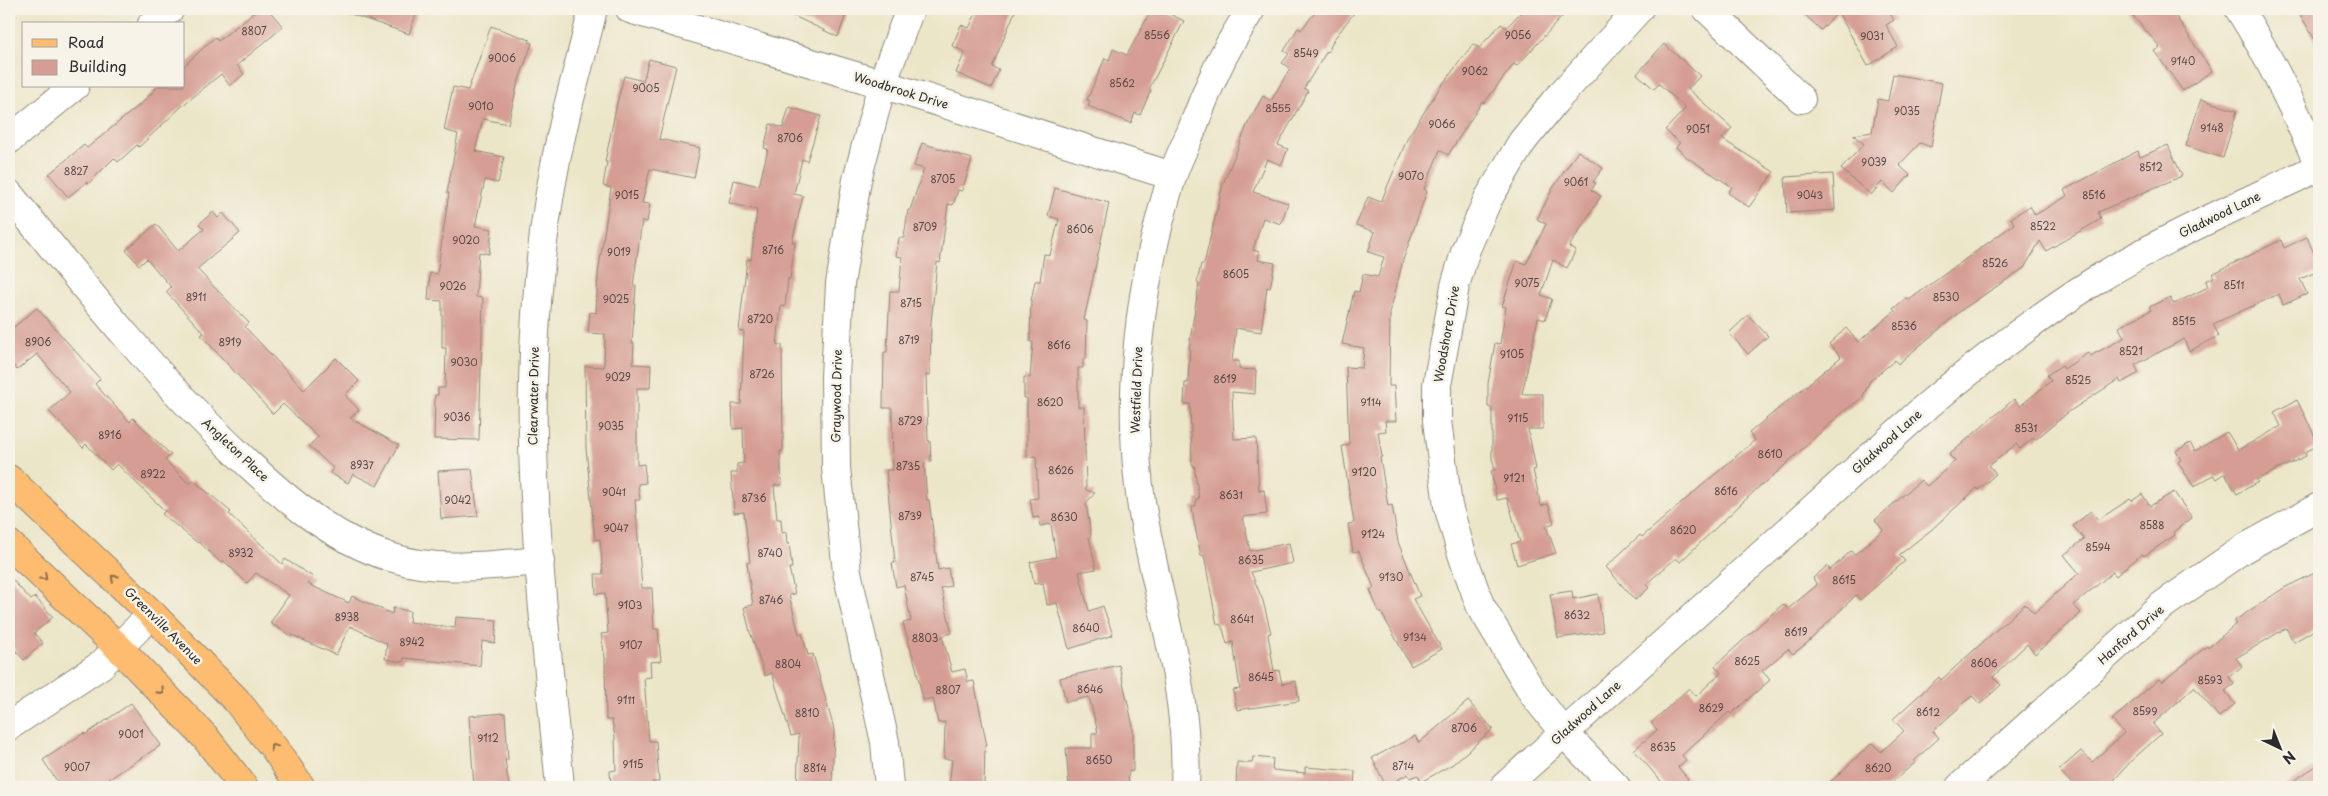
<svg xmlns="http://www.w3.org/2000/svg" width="2328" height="796" font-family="'Playpen Sans',sans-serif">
  <rect width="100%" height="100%" fill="#f7f3e8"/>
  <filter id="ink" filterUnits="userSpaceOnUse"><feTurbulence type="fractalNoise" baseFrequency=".02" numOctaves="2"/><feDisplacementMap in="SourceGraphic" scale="10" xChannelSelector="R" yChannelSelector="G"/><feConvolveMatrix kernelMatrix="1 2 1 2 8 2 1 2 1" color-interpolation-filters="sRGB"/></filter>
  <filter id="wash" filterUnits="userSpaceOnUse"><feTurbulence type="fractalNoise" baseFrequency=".0096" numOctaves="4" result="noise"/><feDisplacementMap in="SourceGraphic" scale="20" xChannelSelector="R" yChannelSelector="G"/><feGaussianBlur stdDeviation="1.12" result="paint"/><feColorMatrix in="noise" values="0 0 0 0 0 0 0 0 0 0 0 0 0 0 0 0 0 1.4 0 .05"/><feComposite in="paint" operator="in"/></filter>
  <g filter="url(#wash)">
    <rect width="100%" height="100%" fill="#ece6c9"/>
    <g id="blocks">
      <g fill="#d59d93">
        <polygon points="258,9 268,9 283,27 237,65 244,74 230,86 221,74 182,106 139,147 137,145 118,162 114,158 88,184 87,182 68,197 49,174 84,145 87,148 143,102 158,86 184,86 184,66 215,37 218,41"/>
        <polygon points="343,9 418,9 409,34 342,11"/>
        <polygon points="779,9 848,9 838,37"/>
        <polygon points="978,9 1016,9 992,67 999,70 991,88 956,73 965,52 952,46 961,25 969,28"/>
        <polygon points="1152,9 1160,9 1184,21 1149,89 1151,90 1140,115 1135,113 1131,123 1088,106 1090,101 1087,100 1105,58 1109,60 1113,49 1127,55"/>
        <polygon points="1318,9 1357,9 1334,39 1328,52 1327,51 1304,88 1308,91 1278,145 1288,149 1281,165 1267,159 1253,192 1288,203 1281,224 1263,218 1253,250 1259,252 1258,260 1275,263 1270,288 1267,287 1261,332 1236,328 1232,361 1239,361 1239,369 1256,370 1255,394 1232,392 1234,439 1256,438 1259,491 1264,490 1267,514 1243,517 1250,551 1289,543 1293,563 1251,572 1263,601 1271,633 1268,634 1274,671 1279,670 1282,684 1296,681 1299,701 1237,710 1233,690 1240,689 1233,642 1227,644 1223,629 1220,624 1217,625 1204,555 1201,556 1194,522 1192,507 1196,506 1196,499 1199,499 1194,465 1192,465 1190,404 1184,404 1185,383 1188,383 1190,340 1199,284 1197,283 1201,264 1204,264 1223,184 1248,123 1263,96 1271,101 1290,68 1282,63 1289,54 1284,51 1298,28 1301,30"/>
        <polygon points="1524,9 1569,9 1517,66 1514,64 1484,103 1482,102 1448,155 1440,150 1424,189 1427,191 1403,260 1390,313 1389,386 1394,386 1396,421 1385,421 1386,431 1378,432 1382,457 1380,457 1388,506 1392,505 1398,542 1420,596 1413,599 1442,649 1411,666 1381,612 1379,612 1370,590 1374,588 1359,551 1353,552 1348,524 1354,523 1342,446 1349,445 1346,367 1362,368 1364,348 1342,344 1354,291 1359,292 1363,274 1378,277 1384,257 1368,252 1375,232 1356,225 1368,197 1381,202 1408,137 1439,89 1473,44 1479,48 1501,24 1506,28"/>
        <polygon points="1799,9 1887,9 1894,20 1886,25 1898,47 1868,66 1838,12 1821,30"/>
        <polygon points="2127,9 2171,9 2212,71 2183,91 2154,51 2160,47"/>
        <polygon points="2297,9 2319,9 2319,47"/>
        <polygon points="491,26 530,40 529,42 532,43 517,86 508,124 483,119 475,151 504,157 498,183 485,180 475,226 492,229 489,254 479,252 476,297 483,298 479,440 434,439 435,395 438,395 438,388 445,388 446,348 442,348 442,301 428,300 430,273 437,274 449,193 447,193 458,134 444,130 453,87 468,90"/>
        <polygon points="1664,44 1700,76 1688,89 1732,128 1722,139 1774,172 1749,207 1728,193 1732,187 1688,158 1676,147 1680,143 1665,130 1686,108 1659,84 1654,89 1637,74"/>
        <polygon points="649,59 676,66 659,139 700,148 694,178 650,169 642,203 650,204 647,222 642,221 633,286 636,286 632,343 634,343 633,364 651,365 650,388 637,388 637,465 644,464 646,483 638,484 640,500 635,500 642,588 652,588 654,629 658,629 661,661 650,662 651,677 644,678 649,741 656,741 659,782 652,782 653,786 611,787 610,771 616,770 615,737 612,720 606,720 605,658 601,634 608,633 605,593 596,594 595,574 603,574 600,539 595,540 586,448 585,366 604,367 605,334 588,333 590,312 596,313 598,274 611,188 603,186 607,162 605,162 617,103 624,76 643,81"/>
        <polygon points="1893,74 1942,83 1931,147 1920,143 1899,165 1910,175 1894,193 1882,182 1871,195 1841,169 1864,144 1853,135 1872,132 1878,99 1888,101"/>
        <polygon points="2201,99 2237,111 2223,158 2186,146"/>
        <polygon points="789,107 821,116 807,161 802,159 794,194 803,196 792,242 795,242 790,279 788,278 785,307 781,306 777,345 782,345 783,451 780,451 782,485 774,485 777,519 781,519 782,533 786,532 787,544 789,543 792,568 789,568 795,594 789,595 799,634 802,633 808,655 813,654 834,729 832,787 797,787 799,734 791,736 772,673 765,676 750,632 744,607 753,605 747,563 750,562 744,512 734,513 731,473 737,473 737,464 744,463 743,428 733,429 732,404 741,404 744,332 739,331 747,259 751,260 757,210 729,203 734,180 759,186 768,149 764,148 770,124 783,128"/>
        <polygon points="922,143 972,159 962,191 958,190 953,205 948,204 940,263 937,262 931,323 930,375 926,375 928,441 930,441 931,462 924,463 927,500 929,500 938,570 948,568 951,586 941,588 952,633 942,636 952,672 965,669 968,682 974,681 987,746 985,746 984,787 949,787 952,759 944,759 945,722 938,723 933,698 923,700 916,667 903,623 911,621 904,585 896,587 892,563 895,563 886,470 893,470 892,408 883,408 884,352 887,352 890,291 899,291 902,257 896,256 899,238 904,238 908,210 910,210 924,169 914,166"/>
        <polygon points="2168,145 2182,176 2098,212 2101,219 2046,251 2040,241 2024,268 1963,309 1898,364 1895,360 1870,381 1862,398 1843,412 1764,484 1763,483 1680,562 1676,558 1646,584 1649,588 1635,600 1606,567 1640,535 1642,537 1755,440 1749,433 1841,357 1829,344 1846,328 1858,342 1895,311 1893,309 1906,298 1909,300 2014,224 2011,218 2030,206 2035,215 2067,196 2064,190 2126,157 2138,151 2140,157"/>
        <polygon points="1578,151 1603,168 1593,182 1596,183 1591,190 1601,196 1569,247 1576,250 1567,268 1553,260 1541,295 1552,299 1545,320 1538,318 1522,394 1543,394 1543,429 1528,429 1536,469 1533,470 1541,506 1548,504 1554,523 1546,526 1556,553 1517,565 1511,544 1520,542 1507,498 1497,500 1491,471 1495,470 1492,458 1492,407 1488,407 1488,384 1495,343 1500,344 1506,307 1502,306 1517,261 1526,264 1546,224 1537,219 1553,188"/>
        <polygon points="1833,174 1835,210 1787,213 1785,177"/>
        <polygon points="1055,188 1109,203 1084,320 1087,321 1086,359 1083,359 1083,368 1078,368 1078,407 1084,407 1086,490 1095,493 1086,503 1091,536 1089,537 1096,569 1079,572 1089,611 1103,606 1113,635 1069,649 1057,603 1047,605 1043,583 1034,584 1030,562 1056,557 1051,524 1040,526 1039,517 1033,518 1030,499 1038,498 1036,456 1027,457 1027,398 1024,398 1024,377 1030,378 1033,342 1030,342 1031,301 1035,281 1040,281 1044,254 1050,255 1059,219 1048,216"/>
        <polygon points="213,212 218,218 223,213 240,233 197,269 249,323 245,327 304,390 336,358 359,381 345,395 359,410 350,418 399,445 377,486 353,474 348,483 330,473 333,468 309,446 318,437 283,404 273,414 201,335 204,333 166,292 171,287 147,259 139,265 126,250 156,224 178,251 204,229 199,224"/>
        <polygon points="2307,237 2319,265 2319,271 2300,279 2307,294 2283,305 2279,294 2213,324 2219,336 2189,351 2184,339 2167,348 2135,365 2139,373 2121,383 2119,379 2070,411 2035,440 2033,438 2020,449 2016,444 1989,466 1996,474 1978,490 1977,488 1931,530 1899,555 1905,561 1860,600 1856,595 1807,643 1793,654 1788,649 1762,671 1770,680 1731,714 1729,712 1682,755 1686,760 1678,767 1688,779 1679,787 1666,787 1634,750 1657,730 1651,723 1689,688 1696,696 1721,673 1715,666 1764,621 1783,604 1788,609 1817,585 1813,578 1827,566 1830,570 1851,551 1854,555 1883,530 1875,520 1921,480 1927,486 1955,461 1949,455 2014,399 2020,406 2051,381 2047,375 2062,365 2064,369 2088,353 2090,356 2124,338 2119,327 2151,310 2149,307 2170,297 2174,304 2208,287 2206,281 2214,277 2212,274 2281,240 2284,248"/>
        <polygon points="37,308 100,379 95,384 112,403 130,422 133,418 171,455 165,460 189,484 193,480 231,512 229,514 282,564 285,559 313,577 308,584 349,603 352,596 392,614 393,608 410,611 409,622 455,628 456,617 497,620 495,643 482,641 480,666 404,658 403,662 385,659 387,644 350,626 336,655 292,635 291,636 270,623 289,595 256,573 247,583 224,561 221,563 199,542 198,543 162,514 165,511 117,464 111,470 86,444 83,448 49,411 70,392 37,354 17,370 9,360 9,331"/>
        <polygon points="1748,315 1768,336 1748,354 1729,333"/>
        <polygon points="2297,400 2319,445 2305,452 2306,456 2256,480 2258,482 2237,494 2225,473 2216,479 2213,475 2194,487 2178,462 2181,460 2176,451 2190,443 2195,451 2227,432 2238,450 2281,426 2274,412"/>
        <polygon points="472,469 478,516 441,519 438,471"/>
        <polygon points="2174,492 2192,518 2173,532 2175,535 2144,556 2142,554 2116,576 2113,572 2073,605 2081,613 2035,654 2027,644 1993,677 2001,685 1980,704 1972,696 1933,731 1939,738 1914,761 1916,762 1886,787 1825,787 1872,743 1881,752 1904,731 1893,719 1939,677 1941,680 2025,604 2034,613 2079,573 2064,555 2084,539 2073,526 2091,511 2098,520 2130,499 2132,501 2142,494 2150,506"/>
        <polygon points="2319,571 2319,627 2294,642 2286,628 2236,658 2242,666 2229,677 2234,684 2225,691 2235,704 2219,717 2194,687 2153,724 2161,734 2131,761 2108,787 2075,787 2059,770 2081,751 2092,762 2124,733 2112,720 2159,679 2162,682 2207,646 2208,648 2236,624 2234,621 2284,588"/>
        <polygon points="9,576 31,600 35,597 53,617 34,633 43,643 24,660 9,643"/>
        <polygon points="1572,591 1573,599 1598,594 1603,632 1558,638 1550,594"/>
        <polygon points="1119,665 1133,726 1133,771 1128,772 1129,787 1069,787 1066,748 1092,748 1092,733 1098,733 1089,697 1066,702 1060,678"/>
        <polygon points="1468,701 1493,729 1453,764 1421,782 1418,775 1410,778 1408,774 1386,786 1372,758 1415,736 1419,743"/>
        <polygon points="131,703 161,745 97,787 61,787 43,760 84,733 85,735"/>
        <polygon points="505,713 508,760 505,760 509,787 474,787 469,716"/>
        <polygon points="1253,757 1273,759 1272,770 1305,773 1305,767 1355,771 1354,787 1236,787 1237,762 1252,763"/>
        <polygon points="2319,764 2319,787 2284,787"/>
      </g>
    </g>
  </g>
  <g filter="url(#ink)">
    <use href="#blocks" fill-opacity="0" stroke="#8c887a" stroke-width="1"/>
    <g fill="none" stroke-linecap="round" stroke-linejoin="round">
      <g stroke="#8c887a" stroke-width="30">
        <g id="minor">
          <polyline points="630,9 882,84 1172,176"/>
          <polyline points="1707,9 1801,99"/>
          <path d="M2239 9C2271 59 2295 111 2319 165"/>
          <polyline points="152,24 170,9"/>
          <polyline points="9,140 75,86"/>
          <path d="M9 194C82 284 154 375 238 454 283 497 330 538 390 557 438 573 490 565 540 561"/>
          <polyline points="9,726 101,665 152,614"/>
          <path d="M560 787C548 653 530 517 533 382 535 296 544 207 564 123 573 85 584 47 593 9"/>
          <polyline points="889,787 885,742 847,572 836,468 835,376 840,284 857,180 882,84 910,9"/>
          <path d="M1185 787C1190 689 1158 604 1142 508 1125 400 1139 282 1172 177 1177 162 1184 147 1191 132 1199 111 1207 90 1217 69 1226 48 1239 29 1251 9"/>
          <path d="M1504 787 1928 405C1981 361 2035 319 2093 282 2164 237 2243 204 2319 167"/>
          <polyline points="1616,787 1564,733 1534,695 1480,605 1462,554 1448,506 1437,421 1437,385 1455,286 1466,249 1488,199 1522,142 1555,101 1639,9"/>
          <polyline points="1960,787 2160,607 2243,549 2319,507"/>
        </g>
      </g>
      <g stroke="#8c887a" stroke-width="30">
        <g id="major">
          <polyline points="9,479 152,614 236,700 274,748 301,787"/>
          <polyline points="9,544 119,648 205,737 244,787"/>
        </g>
      </g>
      <use href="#minor" stroke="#fff" stroke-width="28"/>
      <use href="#major" stroke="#fdbc6f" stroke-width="28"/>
    </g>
    <defs><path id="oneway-chevron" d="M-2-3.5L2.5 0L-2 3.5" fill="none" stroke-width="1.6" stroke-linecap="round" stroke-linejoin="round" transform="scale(1.25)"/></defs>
    <g stroke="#8a6c4a">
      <use href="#oneway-chevron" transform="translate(44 577) rotate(43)"/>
      <use href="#oneway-chevron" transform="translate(114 578) rotate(-137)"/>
      <use href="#oneway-chevron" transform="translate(161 691) rotate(46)"/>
      <use href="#oneway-chevron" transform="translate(273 747) rotate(-127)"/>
    </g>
  </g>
  <g text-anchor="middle" stroke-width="5" stroke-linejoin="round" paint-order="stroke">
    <g font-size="10" fill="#564845">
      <text x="254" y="35">8807</text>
      <text x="1157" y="39">8556</text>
      <text x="1518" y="39">9056</text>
      <text x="1872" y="40">9031</text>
      <text x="1306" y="57">8549</text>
      <text x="502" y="62">9006</text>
      <text x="2183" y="65">9140</text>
      <text x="1475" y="75">9062</text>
      <text x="1122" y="87">8562</text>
      <text x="646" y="92">9005</text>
      <text x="481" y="110">9010</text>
      <text x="1278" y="112">8555</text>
      <text x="1907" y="115">9035</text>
      <text x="1442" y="128">9066</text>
      <text x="2212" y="132">9148</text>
      <text x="1698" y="133">9051</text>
      <text x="790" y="142">8706</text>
      <text x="1874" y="166">9039</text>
      <text x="2151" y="171">8512</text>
      <text x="76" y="175">8827</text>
      <text x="1411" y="180">9070</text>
      <text x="943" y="183">8705</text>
      <text x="1576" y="186">9061</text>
      <text x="627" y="199">9015</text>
      <text x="1810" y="199">9043</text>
      <text x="2094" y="199">8516</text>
      <text x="2043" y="230">8522</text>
      <text x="925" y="231">8709</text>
      <text x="1080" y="233">8606</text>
      <text x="466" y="244">9020</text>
      <text x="773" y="254">8716</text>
      <text x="619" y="256">9019</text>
      <text x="1995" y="267">8526</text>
      <text x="1236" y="278">8605</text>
      <text x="1527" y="287">9075</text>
      <text x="2234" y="289">8511</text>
      <text x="453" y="290">9026</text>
      <text x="196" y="301">8911</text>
      <text x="1946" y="301">8530</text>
      <text x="616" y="303">9025</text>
      <text x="911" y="307">8715</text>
      <text x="760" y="323">8720</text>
      <text x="2184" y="325">8515</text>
      <text x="1904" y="330">8536</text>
      <text x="909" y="344">8719</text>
      <text x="38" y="346">8906</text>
      <text x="230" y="346">8919</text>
      <text x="1059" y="349">8616</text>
      <text x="2131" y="355">8521</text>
      <text x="1512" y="358">9105</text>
      <text x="464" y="366">9030</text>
      <text x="762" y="378">8726</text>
      <text x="618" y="381">9029</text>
      <text x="1225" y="383">8619</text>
      <text x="2078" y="384">8525</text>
      <text x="1050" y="406">8620</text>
      <text x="1371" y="406">9114</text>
      <text x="457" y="421">9036</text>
      <text x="1518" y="422">9115</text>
      <text x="910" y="425">8729</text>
      <text x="611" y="430">9035</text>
      <text x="2026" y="432">8531</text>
      <text x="110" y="439">8916</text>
      <text x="1770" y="458">8610</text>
      <text x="362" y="469">8937</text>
      <text x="908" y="470">8735</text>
      <text x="1061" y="474">8626</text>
      <text x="1364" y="476">9120</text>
      <text x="153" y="478">8922</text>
      <text x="1514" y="482">9121</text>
      <text x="1726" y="495">8616</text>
      <text x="614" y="496">9041</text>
      <text x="1231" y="499">8631</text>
      <text x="754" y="502">8736</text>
      <text x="458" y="504">9042</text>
      <text x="910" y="520">8739</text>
      <text x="1064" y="521">8630</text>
      <text x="2152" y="529">8588</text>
      <text x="616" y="532">9047</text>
      <text x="1683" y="534">8620</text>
      <text x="1373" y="538">9124</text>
      <text x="2098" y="551">8594</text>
      <text x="241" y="557">8932</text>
      <text x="770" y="557">8740</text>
      <text x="1251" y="564">8635</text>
      <text x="922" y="581">8745</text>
      <text x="1391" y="581">9130</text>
      <text x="1844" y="584">8615</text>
      <text x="771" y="604">8746</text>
      <text x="630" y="609">9103</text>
      <text x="1577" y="619">8632</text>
      <text x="347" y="621">8938</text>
      <text x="1242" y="623">8641</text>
      <text x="1086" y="632">8640</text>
      <text x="1796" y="636">8619</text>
      <text x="1415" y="641">9134</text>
      <text x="925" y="642">8803</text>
      <text x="412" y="646">8942</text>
      <text x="631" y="649">9107</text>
      <text x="1747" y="665">8625</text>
      <text x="1984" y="667">8606</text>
      <text x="788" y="668">8804</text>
      <text x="1261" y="681">8645</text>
      <text x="2210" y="684">8593</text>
      <text x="1090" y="693">8646</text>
      <text x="948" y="694">8807</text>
      <text x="626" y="704">9111</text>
      <text x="1711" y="712">8629</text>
      <text x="2145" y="715">8599</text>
      <text x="1928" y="716">8612</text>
      <text x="807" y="717">8810</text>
      <text x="1464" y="732">8706</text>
      <text x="131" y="738">9001</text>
      <text x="488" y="742">9112</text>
      <text x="1663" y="751">8635</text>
      <text x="1099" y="764">8650</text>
      <text x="633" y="768">9115</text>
      <text x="1403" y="770">8714</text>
      <text x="77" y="771">9007</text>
      <text x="815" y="772">8814</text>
      <text x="1878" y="772">8620</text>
    </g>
    <g font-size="12" fill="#2b2b2b" stroke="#f7f3e8">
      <text transform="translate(901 91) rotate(17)" y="4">Woodbrook Drive</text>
      <text transform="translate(2220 215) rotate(-26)" y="4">Gladwood Lane</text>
      <text transform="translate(1447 334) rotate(-80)" y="4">Woodshore Drive</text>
      <text transform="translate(1137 390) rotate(-88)" y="4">Westfield Drive</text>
      <text transform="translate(534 396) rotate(-89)" y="4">Clearwater Drive</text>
      <text transform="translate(837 396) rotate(-89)" y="4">Graywood Drive</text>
      <text transform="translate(1887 442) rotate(-42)" y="4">Gladwood Lane</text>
      <text transform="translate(235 450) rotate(43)" y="4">Angleton Place</text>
      <text transform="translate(163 626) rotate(45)" y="4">Greenville Avenue</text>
      <text transform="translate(2131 635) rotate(-41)" y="4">Hanford Drive</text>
      <text transform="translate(1586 713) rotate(-42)" y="4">Gladwood Lane</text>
    </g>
  </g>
  <rect width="2328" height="796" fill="none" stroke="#f7f3e8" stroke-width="30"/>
  <rect x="22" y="22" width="162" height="65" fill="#f7f3e8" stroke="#a5a39c"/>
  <rect x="32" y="39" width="25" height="8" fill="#fdbc6f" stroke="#a5a39c"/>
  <text x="68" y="48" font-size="15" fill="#2b2b2b">Road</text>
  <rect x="32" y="60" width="25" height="15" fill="#d59d93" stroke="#a5a39c"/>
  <text x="68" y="72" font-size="15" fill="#2b2b2b">Building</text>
  <g transform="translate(2280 748) rotate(137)" stroke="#f7f3e8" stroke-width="4" paint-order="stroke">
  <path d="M0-4L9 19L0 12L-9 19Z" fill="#2b2b2b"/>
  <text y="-8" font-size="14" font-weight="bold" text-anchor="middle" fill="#2b2b2b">N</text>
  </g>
</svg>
